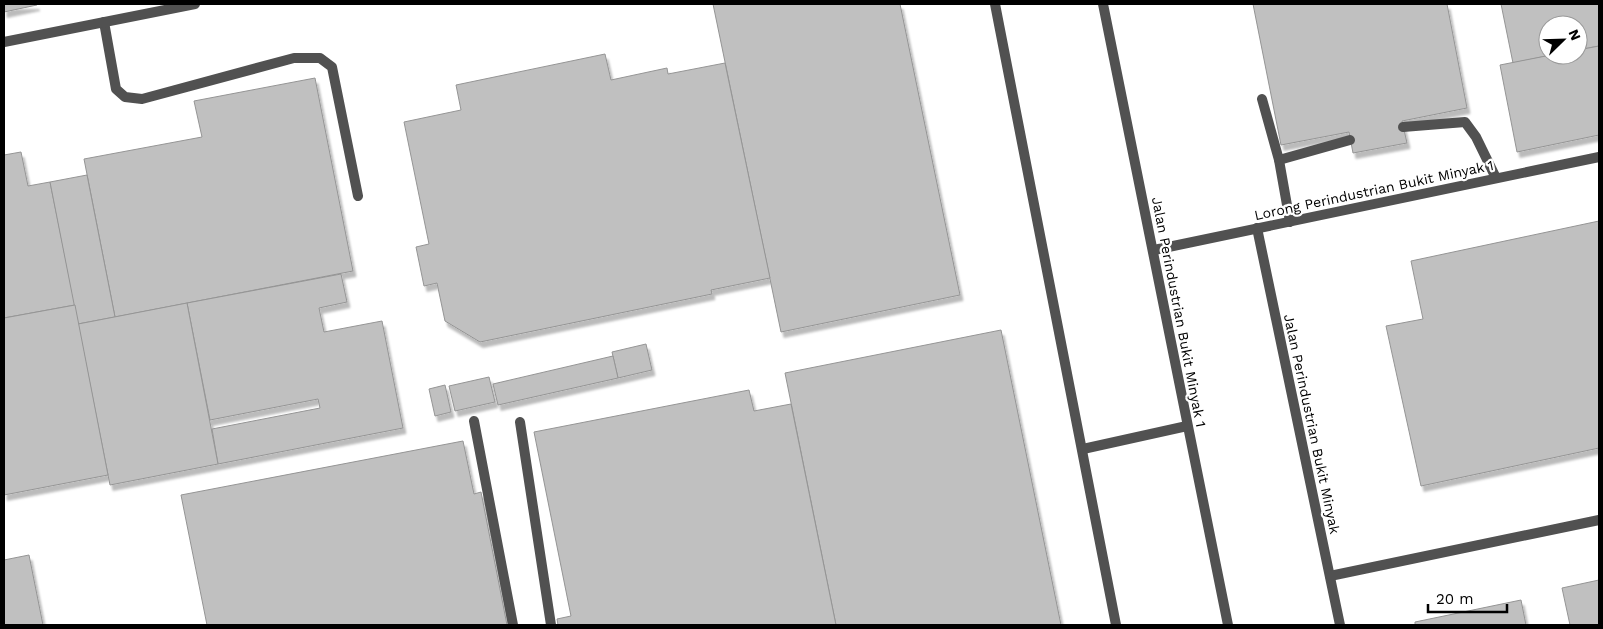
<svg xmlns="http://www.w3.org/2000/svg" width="1603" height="629" font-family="'Work Sans',sans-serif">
  <defs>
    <filter id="shadow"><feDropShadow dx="3" dy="5.5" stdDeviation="1" flood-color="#0004"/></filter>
  </defs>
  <rect width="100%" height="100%" fill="#fff"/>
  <g fill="#c0c0c0" stroke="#959595" filter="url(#shadow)">
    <polygon points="4,4 36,4 37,5 4,12"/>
    <polygon points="713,4 900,4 960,295 781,332"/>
    <polygon points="1253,4 1447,4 1467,108 1402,121 1407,143 1353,153 1349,132 1281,145"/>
    <polygon points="1501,4 1599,4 1599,46 1578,50 1578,25 1548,25 1548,55 1551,55 1513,63"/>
    <polygon points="1599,46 1599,135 1517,152 1500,65 1551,55 1578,55 1578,50"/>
    <polygon points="605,54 611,80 667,68 668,74 725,63 770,278 711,290 712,294 480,342 445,321 437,283 424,286 416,247 429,244 404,122 461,110 456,85"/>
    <polygon points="315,78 353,271 115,317 84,159 202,137 194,101"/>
    <polygon points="21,152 28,186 50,182 75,305 4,318 4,155"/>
    <polygon points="87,175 115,317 78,324 50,182"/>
    <polygon points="1599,221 1599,448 1421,486 1386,326 1423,319 1411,261"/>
    <polygon points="341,274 347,302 319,308 324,332 382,321 403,428 218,464 212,429 320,408 318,399 210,420 187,303"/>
    <polygon points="187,303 218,464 110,485 78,324"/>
    <polygon points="75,305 108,475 4,495 4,318"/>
    <polygon points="1001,330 1061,625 836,625 785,373"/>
    <polygon points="646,344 652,370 618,378 612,352"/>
    <polygon points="613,356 618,378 498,405 493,384"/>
    <polygon points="489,377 495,402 455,411 449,386"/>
    <polygon points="445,385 451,412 435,416 429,389"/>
    <polygon points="749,390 754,411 791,404 836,625 558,625 557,619 571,616 534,432"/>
    <polygon points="463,441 474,494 481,492 507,625 207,625 181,495"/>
    <polygon points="29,555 43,625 4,625 4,560"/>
    <polygon points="1599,580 1599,625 1570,625 1562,588"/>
    <polygon points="1521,600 1526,625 1415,625 1415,622"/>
  </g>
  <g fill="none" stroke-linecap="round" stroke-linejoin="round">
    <g stroke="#515151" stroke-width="10">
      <polyline points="104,22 116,89 125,97 142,99 294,58 320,58 332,67 358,196"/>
      <polyline points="1262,99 1279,160 1290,222"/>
      <polyline points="1403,127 1465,122 1476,137 1496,178"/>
      <polyline points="1279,160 1350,140"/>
      <polyline points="474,421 513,625"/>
      <polyline points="520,422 551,625"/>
    </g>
    <g stroke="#515151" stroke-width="10">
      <polyline points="995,4 1116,625"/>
      <polyline points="1103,4 1228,625"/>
      <polyline points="4,42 195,4"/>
      <polyline points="1257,228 1340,625"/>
      <polyline points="1154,250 1599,157"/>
      <polyline points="1083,449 1187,426"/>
      <polyline points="1330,576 1599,520"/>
    </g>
  </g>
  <g text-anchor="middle" stroke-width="4.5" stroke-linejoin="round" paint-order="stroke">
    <g font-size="14" fill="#000" stroke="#fff">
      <text transform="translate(1374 190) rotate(-12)" y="5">Lorong Perindustrian Bukit Minyak 1</text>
      <text transform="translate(1179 312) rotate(79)" y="5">Jalan Perindustrian Bukit Minyak 1</text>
      <text transform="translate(1312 424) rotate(78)" y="5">Jalan Perindustrian Bukit Minyak</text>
    </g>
  </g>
  <rect width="1603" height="629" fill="none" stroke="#000000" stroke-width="10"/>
  <g transform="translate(1563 40) rotate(67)"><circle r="24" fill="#ffffff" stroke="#999999"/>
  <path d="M0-4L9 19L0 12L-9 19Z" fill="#000000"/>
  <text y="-8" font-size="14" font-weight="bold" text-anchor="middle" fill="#000000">N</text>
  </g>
  <path d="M1428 604v8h79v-8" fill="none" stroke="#000000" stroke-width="2.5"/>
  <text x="1436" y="604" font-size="15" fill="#000000" stroke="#ffffff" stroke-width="4" paint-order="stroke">20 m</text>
</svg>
